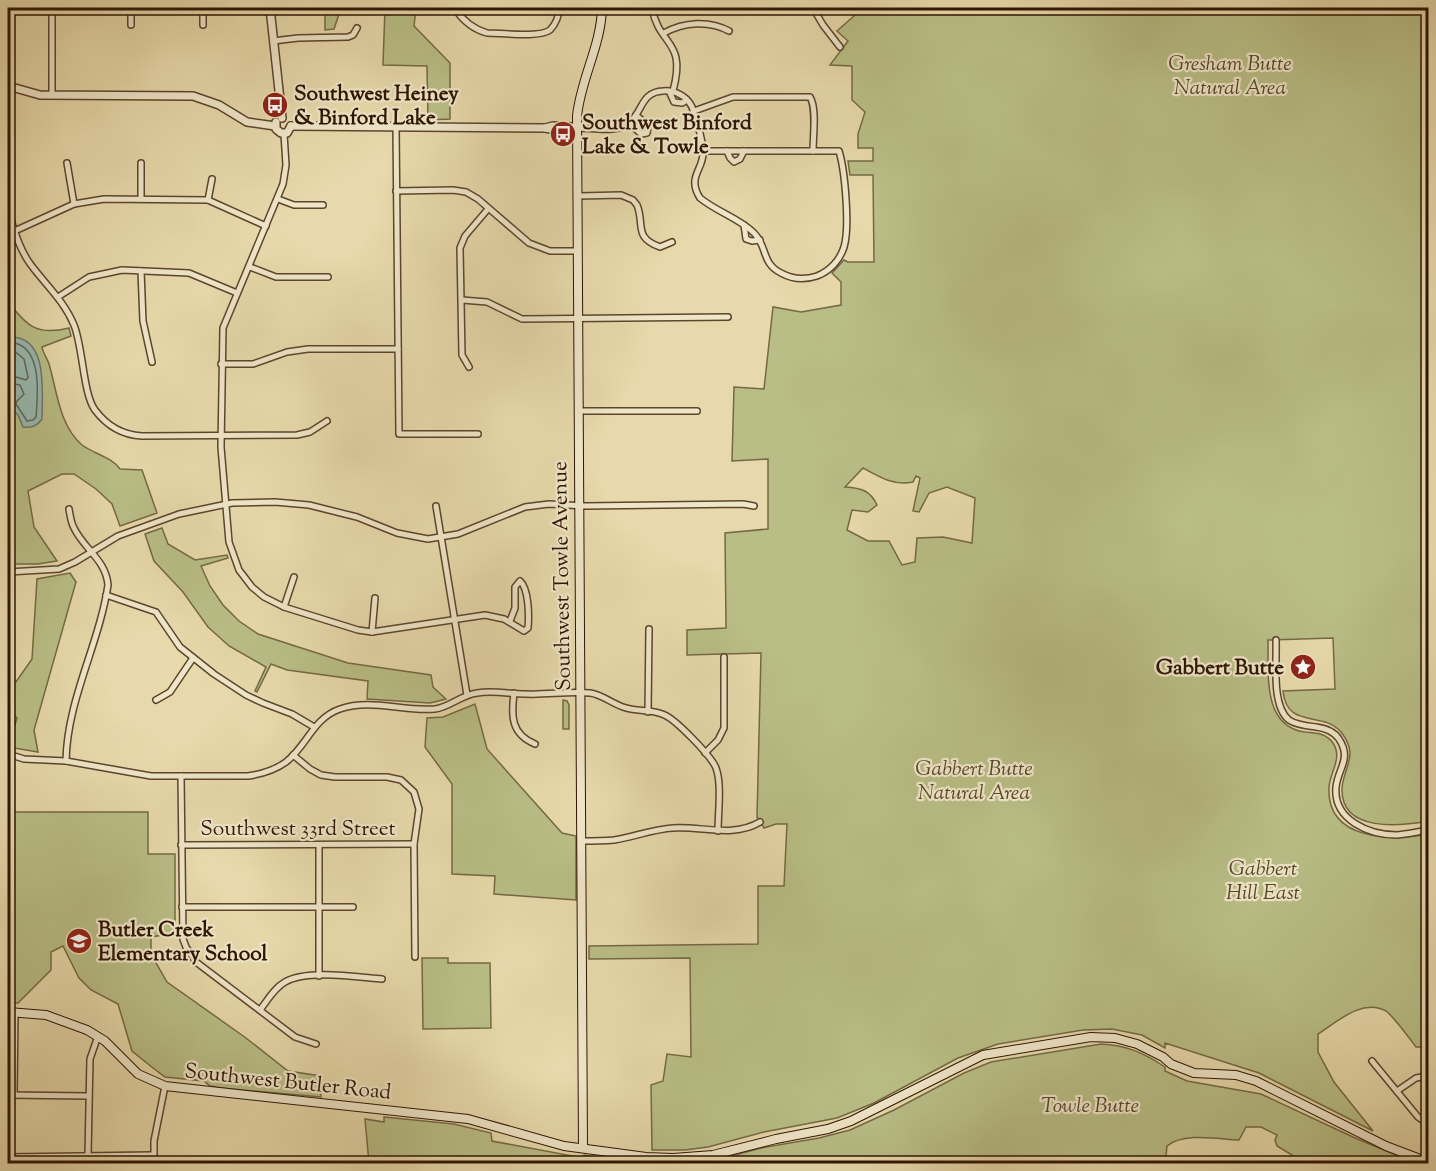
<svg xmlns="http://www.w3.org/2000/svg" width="1436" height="1171" font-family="'Sorts Mill Goudy',serif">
  <rect width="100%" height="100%" fill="#e7d9ab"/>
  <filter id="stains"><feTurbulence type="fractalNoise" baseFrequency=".00333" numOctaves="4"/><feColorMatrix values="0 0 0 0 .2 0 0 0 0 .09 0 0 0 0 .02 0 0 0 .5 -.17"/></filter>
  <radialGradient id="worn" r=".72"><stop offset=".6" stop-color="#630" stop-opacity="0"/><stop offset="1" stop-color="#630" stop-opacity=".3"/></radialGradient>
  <g fill="#b9be86" stroke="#746944" stroke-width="1.5" fill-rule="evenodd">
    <polygon points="325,8 341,8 334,29 325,30"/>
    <polygon points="385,8 416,8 414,26 450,63 450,119 428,120 427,66 383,65"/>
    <path d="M863 8H1428V821C1401 826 1341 833 1342 789 1343 767 1360 756 1341 732 1322 710 1287 730 1283 691L1335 689 1333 638 1268 640C1269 671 1261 726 1305 732 1316 733 1326 733 1333 743 1343 758 1330 772 1329 787 1326 841 1392 841 1428 834V1047H1416C1410 1039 1393 1016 1386 1011 1362 998 1337 1022 1318 1034V1052L1334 1082 1373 1131 1259 1073 1165 1043V1048L1142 1035 1112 1029 1083 1030 998 1044 958 1058 874 1103 837 1118 764 1132 708 1147 685 1150H652L651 1085 663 1081 667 1054 691 1057 690 958 589 959V946L758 944V886H784L787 824H776L764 828 757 817 761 653 687 655V630L726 628 725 533 768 529V459L732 461 734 387 764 389 773 307 801 312 841 305V282L832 273 844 260 848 262H874L873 175H850L848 161H873V148H858V134L865 112 852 100V66L830 65 848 41 837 31ZM863 468C879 477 894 486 913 482L916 476 920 478 913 511 919 512 929 493 947 487 975 498 972 543 943 537 917 538 915 562 902 565 889 541H868L847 530 852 510 868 512 877 505C870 490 861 488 845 487Z"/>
    <path d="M8 301C26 326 37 336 69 328L71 336 42 347C43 353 47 358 49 364 57 391 59 425 82 445 94 454 112 457 120 469L142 470 157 513 120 526 112 504 96 489 74 474H62L28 491 34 527 57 561 38 564H8Z"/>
    <polygon points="162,528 168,544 195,560 227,555 228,558 201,566 210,586 223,605 239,621 258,634 348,663 431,675 433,687 446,699 430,703 367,699 368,681 287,670 271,664 257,692 255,691 266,667 229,646 208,627 183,592 154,561 145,534"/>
    <polygon points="70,573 76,582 34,730 38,752 8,747 17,718 8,708 8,693 13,686 8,680 8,675 16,682 32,659 37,579"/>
    <polygon points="563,700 567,701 569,705 569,729 563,729"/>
    <polygon points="475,704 487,749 562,833 576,836 576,900 494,894 495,876 452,874 452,784 425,747 427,718 443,717"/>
    <polygon points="8,812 148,812 148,854 175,854 175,933 151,937 151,954 167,982 246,1038 288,1071 321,1076 321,1097 221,1088 210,1086 204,1081 165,1077 153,1068 132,1051 118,1004 91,990 79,978 63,946 51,952 51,970 18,1003 8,1003"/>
    <polygon points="422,958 448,958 448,963 490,963 491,1028 423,1029"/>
    <path d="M1101 1044C1126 1045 1144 1053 1165 1067V1071L1187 1081 1261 1094 1355 1138 1416 1163H1305L1277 1146 1275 1140 1277 1135 1261 1127H1246L1239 1140C1218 1139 1184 1132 1167 1146L1166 1156 1168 1163H705L761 1148 819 1138 850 1130 894 1110 964 1073 991 1062Z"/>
    <polygon points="384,1117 454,1124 491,1133 492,1141 583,1158 584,1155 634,1163 369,1163 365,1119 384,1122"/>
  </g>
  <path fill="#97b9af" stroke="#6d776a" stroke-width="1.5" d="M8 337C49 334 42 392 42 419 37 426 32 428 23 427L18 415 8 405Z"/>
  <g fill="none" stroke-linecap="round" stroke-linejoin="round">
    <g stroke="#626659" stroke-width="1.5">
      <path d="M8 342C43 343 38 393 36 417L33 420 27 421 16 404 17 401 24 394 20 385C10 382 7 390 9 398L8 400"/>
      <polyline points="8,350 13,350 24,359 28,377 26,380 16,377 8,379"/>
    </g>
    <g stroke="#5c452d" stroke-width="8">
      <g id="minor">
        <polyline points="203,8 203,25"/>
        <path d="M652 8C659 47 687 39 673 91"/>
        <polyline points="813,8 823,25 840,47"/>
        <path d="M456 10C464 22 473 29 487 33 501 33 540 38 550 30 556 24 559 15 559 8"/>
        <polyline points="131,25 131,8"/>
        <path d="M664 33C684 22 709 20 729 31"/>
        <polyline points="273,41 298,38 348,37 353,35 357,28"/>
        <polyline points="669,91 674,102 682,103 687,100"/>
        <polyline points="52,95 52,8"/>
        <path d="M694 111 733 97H810C817 108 813 137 813 151"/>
        <polyline points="629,123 641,134 647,133 648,126 636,115"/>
        <polyline points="396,127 399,434 478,434"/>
        <path d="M578 128C592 128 615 133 628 124 643 113 640 92 663 91 668 90 672 91 677 93 686 97 692 104 694 113 698 125 702 138 703 150 705 169 686 176 700 198 717 212 739 218 754 233 768 247 761 263 781 273 792 279 805 280 817 276 830 271 840 260 844 247 850 227 845 171 839 151H703"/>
        <path d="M284 134 286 165 283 184 223 328 221 447 229 542 239 570 252 587 264 597 284 607 358 630 372 632 485 615 504 619 524 631 528 628C529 616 529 589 520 581L515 587V608L510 621"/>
        <polyline points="727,151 730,158 734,162 740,159 744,151"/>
        <polyline points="67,163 74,204"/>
        <polyline points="396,191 453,190 466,192 478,199 529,243 550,251 578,251"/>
        <path d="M579 196 621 195 633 200 637 205C645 225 633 237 660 247L672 242"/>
        <polyline points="141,199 141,163"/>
        <polyline points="278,199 294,205 323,205"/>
        <polyline points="208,200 212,179"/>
        <path d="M8 210C14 229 19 249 31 265 46 285 64 301 74 325 83 347 83 394 95 410 107 426 123 435 142 436L297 435 310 432 327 421"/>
        <polyline points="744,225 746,239 752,241 760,240"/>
        <polyline points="8,234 74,204 104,199 208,200 266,226"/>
        <polyline points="250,267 276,277 328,277"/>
        <polyline points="141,271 143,321 152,362"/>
        <polyline points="58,297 89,277 122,270 189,273 237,293"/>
        <polyline points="462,300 487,302 522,319 728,317"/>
        <polyline points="221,364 253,364 287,352 308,349 398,349"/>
        <polyline points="469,367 462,355 460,248 465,236 488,209"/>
        <polyline points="578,411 697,411"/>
        <polyline points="436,506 467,695"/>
        <polyline points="8,572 59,569 75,562 118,536 179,514 232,503 275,502 309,505 357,517 397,533 428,539 458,534 525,507 549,504 585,506 743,504 754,506"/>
        <polyline points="106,595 156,612 180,647 214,674 246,695 263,703 292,714 314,727"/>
        <polyline points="284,607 294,577"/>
        <polyline points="372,632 375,598"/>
        <path d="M1276 640C1277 661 1271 706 1289 720 1296 725 1307 726 1316 727 1324 728 1334 731 1339 739 1352 759 1338 768 1336 787 1333 820 1369 835 1397 835 1408 834 1418 832 1428 830"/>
        <path d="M514 693C511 716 511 734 535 744"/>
        <polyline points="156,700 170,692 193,658"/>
        <polyline points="648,712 649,629"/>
        <polyline points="705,753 718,740 724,728 724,657"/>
        <path d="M8 754 24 759 66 761 151 776H248C262 774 275 770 286 762 307 746 313 718 340 709 371 698 403 712 435 709 450 707 461 695 477 693 494 690 509 694 526 694 547 695 568 691 590 693 601 694 611 703 623 707 636 712 650 709 662 714 674 717 712 757 716 768 722 784 718 813 718 831"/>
        <polyline points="293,755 310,769 321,775 335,777 387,777 401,780 414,792 419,809 414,844 415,957"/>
        <path d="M66 761C67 700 99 645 108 585 106 560 84 549 74 528 71 523 70 515 69 509"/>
        <polyline points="181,776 183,939 186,947 196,962 295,1037 316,1044"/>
        <path d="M581 841C592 841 603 841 614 840 634 837 653 829 673 828 702 826 733 838 760 822"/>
        <polyline points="181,845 414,844"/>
        <polyline points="182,907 353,907"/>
        <polyline points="319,976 319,845"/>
        <path d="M260 1010C267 1001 274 988 285 982 307 969 357 977 382 979"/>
        <polyline points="1372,1061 1418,1117 1428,1124"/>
        <polyline points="1397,1091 1416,1078 1428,1076"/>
        <polyline points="14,1094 15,1012"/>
        <polyline points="8,1095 88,1096"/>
        <polyline points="88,1155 90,1059 98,1036"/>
        <polyline points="8,1157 152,1155"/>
        <polyline points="154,1164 154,1141 165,1086"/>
      </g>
    </g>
    <g stroke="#5c452d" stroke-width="10">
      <g id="tertiary">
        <polyline points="270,8 282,118"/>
        <polyline points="8,86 40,95 193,96 219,105 247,122 275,126"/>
        <polyline points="276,122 276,129 281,133 287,133 291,126"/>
        <polyline points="291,126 545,128 563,131 578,128"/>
        <polyline points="545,128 553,126 572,127"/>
      </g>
    </g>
    <g stroke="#2e1403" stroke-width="10">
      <g id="secondary">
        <polyline points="8,1012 46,1015 87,1030 105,1041 138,1074 165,1086 468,1119 564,1146 646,1157 673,1158 713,1155 776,1139 828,1129 851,1121 983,1055 1091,1037 1115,1038 1137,1044 1163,1057 1171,1064 1194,1073 1236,1075 1256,1081 1386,1146 1428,1162"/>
        <path d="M583 1148 577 116C581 78 601 46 602 8"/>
      </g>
    </g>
    <use href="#minor" stroke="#efe6c8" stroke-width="5"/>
    <use href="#tertiary" stroke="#efe6c8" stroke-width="7"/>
    <use href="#secondary" stroke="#efe6c8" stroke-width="8"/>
  </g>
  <defs>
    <g id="bus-disc" transform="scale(1.35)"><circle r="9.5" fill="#8f2418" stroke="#efe6c8"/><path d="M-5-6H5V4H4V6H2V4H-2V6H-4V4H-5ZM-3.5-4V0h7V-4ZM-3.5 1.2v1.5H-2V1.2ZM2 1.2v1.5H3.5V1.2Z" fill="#fff"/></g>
    <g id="sight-disc" transform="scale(1.35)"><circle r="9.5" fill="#8f2418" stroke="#efe6c8"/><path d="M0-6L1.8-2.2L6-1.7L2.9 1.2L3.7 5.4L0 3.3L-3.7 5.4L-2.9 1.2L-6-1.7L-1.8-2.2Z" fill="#fff"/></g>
    <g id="school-disc" transform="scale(1.35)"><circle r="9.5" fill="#8f2418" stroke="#efe6c8"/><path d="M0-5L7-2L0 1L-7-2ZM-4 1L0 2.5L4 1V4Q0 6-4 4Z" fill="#fff"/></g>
  </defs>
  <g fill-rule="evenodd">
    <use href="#bus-disc" x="275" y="105"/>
    <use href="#bus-disc" x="563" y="134"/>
    <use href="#sight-disc" x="1303" y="667"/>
    <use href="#school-disc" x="79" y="941"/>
  </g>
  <g text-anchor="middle" stroke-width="4.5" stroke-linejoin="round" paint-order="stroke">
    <g font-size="21" font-style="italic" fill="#58472a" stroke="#efe6c8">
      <text x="1230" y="70">Gresham Butte<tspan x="1230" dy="24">Natural Area</tspan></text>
      <text x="974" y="775">Gabbert Butte<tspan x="974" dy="24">Natural Area</tspan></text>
      <text x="1263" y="875">Gabbert<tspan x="1263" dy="24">Hill East</tspan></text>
      <text x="1090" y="1112">Towle Butte</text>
    </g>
    <g font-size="21" font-weight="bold" fill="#2e1403" stroke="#efe6c8" text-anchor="start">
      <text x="294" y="100">Southwest Heiney<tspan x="294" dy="24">&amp; Binford Lake</tspan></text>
      <text x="582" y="129">Southwest Binford<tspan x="582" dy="24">Lake &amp; Towle</tspan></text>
      <text x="1284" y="674" text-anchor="end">Gabbert Butte</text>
      <text x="98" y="936">Butler Creek<tspan x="98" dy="24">Elementary School</tspan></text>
    </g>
    <g font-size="21" fill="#2e1403" stroke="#efe6c8">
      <text transform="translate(561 576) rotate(-91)" y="7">Southwest Towle Avenue</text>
      <text x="298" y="835">Southwest 33rd Street</text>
      <text transform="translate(288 1081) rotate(6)" y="7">Southwest Butler Road</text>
    </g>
  </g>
  <rect width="1436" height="1171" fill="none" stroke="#e7d9ab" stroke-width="30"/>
  <rect x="9" y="9" width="1418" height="1153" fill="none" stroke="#2e1403" stroke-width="3"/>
  <rect x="15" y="15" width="1406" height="1141" fill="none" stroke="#2e1403" stroke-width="1.5"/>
  <rect width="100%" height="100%" filter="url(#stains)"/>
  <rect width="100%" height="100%" fill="url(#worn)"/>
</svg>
